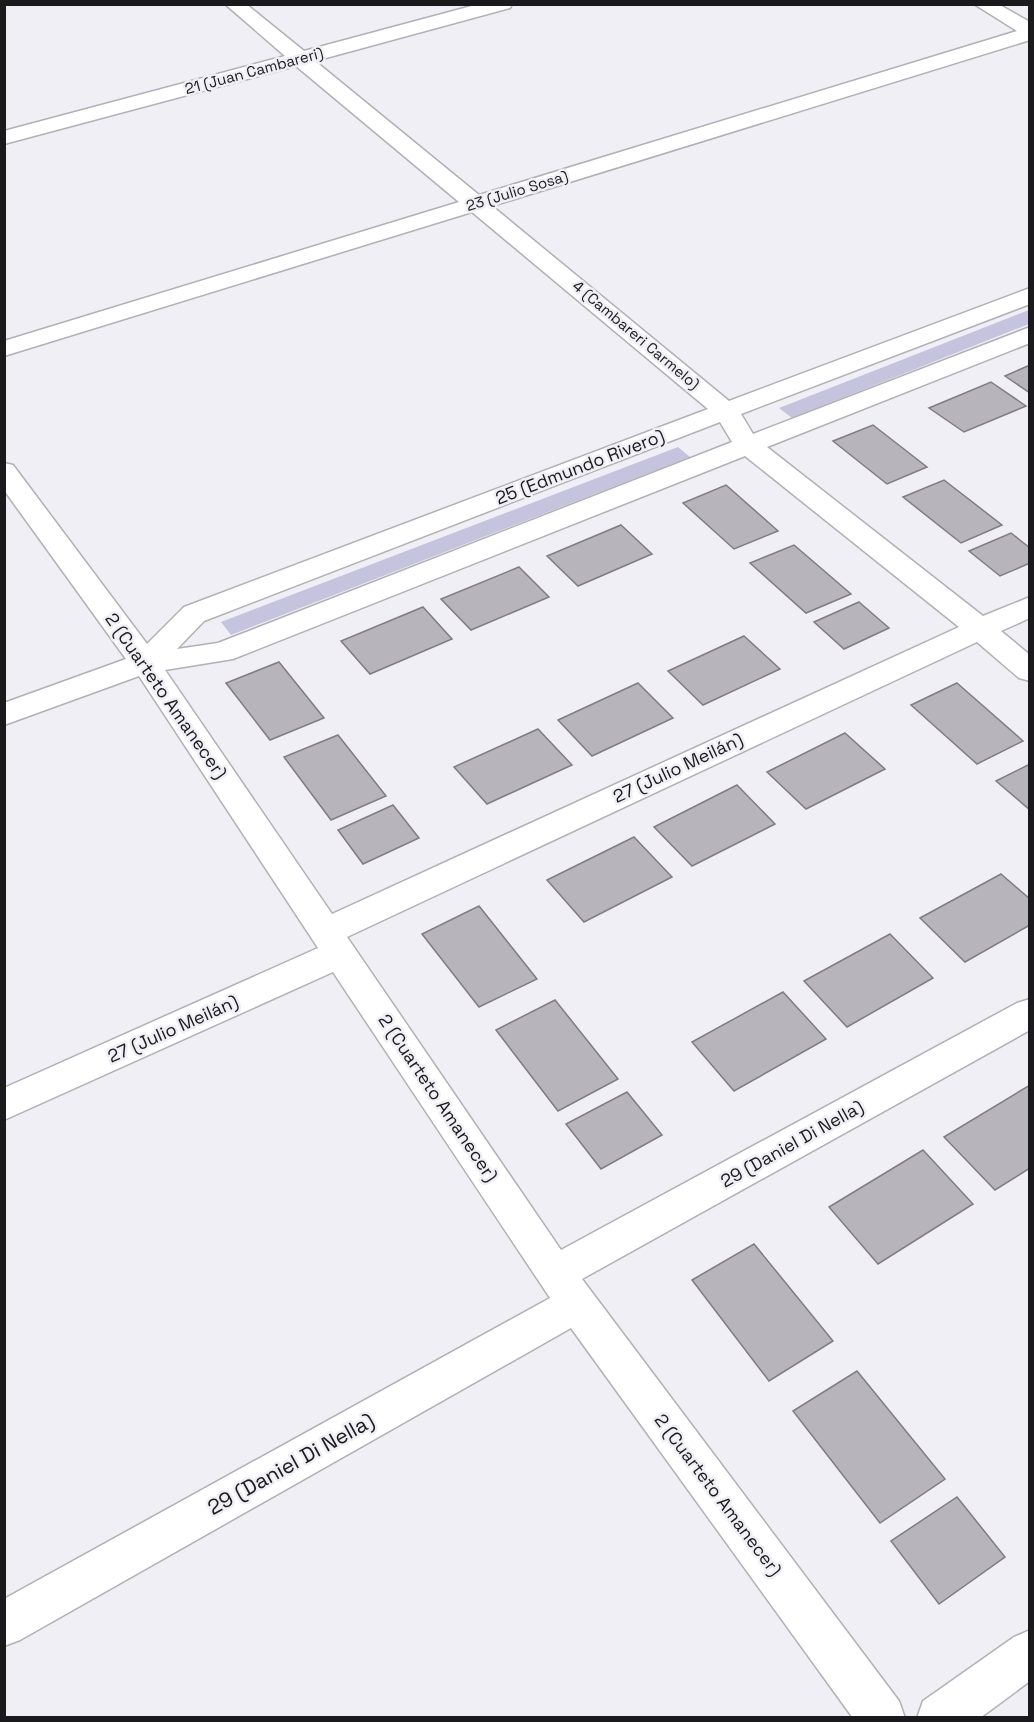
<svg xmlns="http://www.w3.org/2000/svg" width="1034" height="1722" font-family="'Space Grotesk',sans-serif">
  <rect width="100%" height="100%" fill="#f0eff6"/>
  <g fill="#c6c3df">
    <polygon points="1029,310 1029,324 792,418 779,408"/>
    <polygon points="678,447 690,457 231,635 221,622"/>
  </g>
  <g fill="#b7b5bb" stroke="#7f7c82" stroke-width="1.5">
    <polygon points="1030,365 1030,393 1005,376"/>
    <polygon points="991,382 1026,406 964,432 929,408"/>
    <polygon points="873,425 927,467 887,484 833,441"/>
    <polygon points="944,480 1002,525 961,543 903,497"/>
    <polygon points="726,485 778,531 734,549 683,503"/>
    <polygon points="621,525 652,554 578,586 547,556"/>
    <polygon points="1011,533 1030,548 1030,563 1000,576 969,551"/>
    <polygon points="794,545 851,594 806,613 750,563"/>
    <polygon points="519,567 549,597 471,630 441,599"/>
    <polygon points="859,602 889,628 844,649 814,622"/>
    <polygon points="423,607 452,639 370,674 341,641"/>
    <polygon points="744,636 780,669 703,705 668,671"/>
    <polygon points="279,662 324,718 270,740 226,683"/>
    <polygon points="638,683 673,718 592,756 558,720"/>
    <polygon points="957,683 1023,741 977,764 911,705"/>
    <polygon points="538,729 572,765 487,804 454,767"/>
    <polygon points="845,733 885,769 806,809 767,772"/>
    <polygon points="338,735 386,796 331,820 284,757"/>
    <polygon points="1030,764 1030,810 996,781"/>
    <polygon points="737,785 775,824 692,866 654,827"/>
    <polygon points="393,805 419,838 363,864 338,830"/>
    <polygon points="634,837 672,877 584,922 547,880"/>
    <polygon points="1001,874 1030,899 1030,925 965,962 920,918"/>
    <polygon points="479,906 537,979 479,1007 422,934"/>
    <polygon points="890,934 933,978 847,1027 804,981"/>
    <polygon points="783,992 826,1039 734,1091 692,1042"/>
    <polygon points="555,1000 618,1079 558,1111 496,1030"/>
    <polygon points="1030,1085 1030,1168 995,1190 944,1137"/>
    <polygon points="627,1092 662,1135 601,1169 566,1124"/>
    <polygon points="923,1150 973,1204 878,1264 829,1207"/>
    <polygon points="754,1244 833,1341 769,1381 692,1280"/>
    <polygon points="857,1371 945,1479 880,1523 793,1411"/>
    <polygon points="957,1497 1005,1557 939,1604 891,1541"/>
  </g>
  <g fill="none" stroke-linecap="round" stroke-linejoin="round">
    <g stroke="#b0b0b6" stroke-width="3">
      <g id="minor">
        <path d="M225 4H246L304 51 479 4H512L510 8 315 61 479 195 1017 31 974 4H998L1030 22V40L492 206 729 401 1030 288V304L741 414 753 434 1030 327V343L767 447 983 616 1030 597V618L1001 631 1030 655V681L1019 678 977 642 347 937 561 1250 1017 1003 1030 999V1030L582 1279 899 1701 905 1718H853L571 1328 20 1640 4 1646V1599L550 1298 333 972 4 1120V1088L318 948 139 676 4 725V703L126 659 4 490V463L13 465 147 644 184 607 708 409 472 212 4 356V341L459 202 296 66 4 144V131L285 56ZM720 422 732 442 218 643 177 649 204 621ZM745 456 959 627 332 914 165 670 233 659Z"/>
        <polygon points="1030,1630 1030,1681 980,1718 917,1718 923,1701 1014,1637"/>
      </g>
    </g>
    <use href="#minor" fill="#fff" fill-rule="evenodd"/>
  </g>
  <g text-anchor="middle" stroke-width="5" stroke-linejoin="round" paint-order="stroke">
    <g font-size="15" fill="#1a191c" stroke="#f0eff6">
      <text transform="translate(254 71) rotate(-15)" y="5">21 (Juan Cambareri)</text>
      <text transform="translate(517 191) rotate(-17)" y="5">23 (Julio Sosa)</text>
      <text transform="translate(636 335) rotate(40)" y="5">4 (Cambareri Carmelo)</text>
    </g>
    <g font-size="18" fill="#1a191c" stroke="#f0eff6">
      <text transform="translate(580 467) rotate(-21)" y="6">25 (Edmundo Rivero)</text>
      <text transform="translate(166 696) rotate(55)" y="6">2 (Cuarteto Amanecer)</text>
      <text transform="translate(678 768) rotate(-25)" y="6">27 (Julio Meilán)</text>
      <text transform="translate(173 1029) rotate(-24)" y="6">27 (Julio Meilán)</text>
      <text transform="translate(438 1098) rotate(56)" y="6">2 (Cuarteto Amanecer)</text>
      <text transform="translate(792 1144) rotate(-29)" y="6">29 (Daniel Di Nella)</text>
      <text transform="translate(718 1495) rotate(53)" y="6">2 (Cuarteto Amanecer)</text>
    </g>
    <g font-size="21" fill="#1a191c" stroke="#f0eff6">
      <text transform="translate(291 1464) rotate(-29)" y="7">29 (Daniel Di Nella)</text>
    </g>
  </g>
  <rect width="1034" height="1722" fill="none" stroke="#1a191c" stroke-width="12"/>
</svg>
